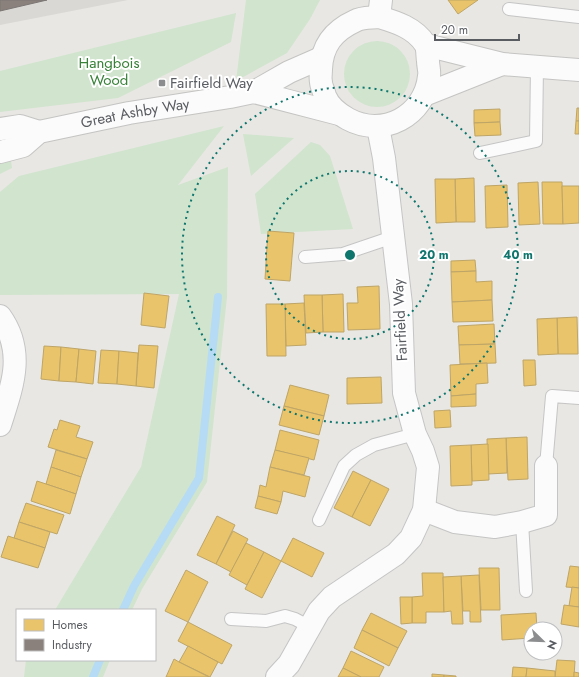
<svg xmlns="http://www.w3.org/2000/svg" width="579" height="677" font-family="Jost,sans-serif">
  <rect width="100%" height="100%" fill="#e8e7e3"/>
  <polygon fill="#dad8d4" points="0,0 128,0 0,25"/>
  <g fill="#d1e4ce">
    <polygon points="246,0 320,0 310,19 287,53 236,81"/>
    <polygon points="236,13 231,42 118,98 0,112 0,71"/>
    <circle cx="377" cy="74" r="33"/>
    <polygon points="224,126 178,185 228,167 227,297 207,482 142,589 132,610 55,610 141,467 179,294 0,295 0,192 19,176"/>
    <polygon points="243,134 294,138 251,176"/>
    <polygon points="311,142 320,145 330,156 353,229 261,234 255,194"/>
    <polygon points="10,154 12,168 0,174 0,157"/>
    <polygon points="26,660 110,660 103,677 24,677"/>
  </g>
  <g fill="#e9c46a" stroke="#bea567">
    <polygon points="448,0 478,0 458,14"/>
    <polygon points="577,108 579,108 579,121 576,121"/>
    <polygon points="500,109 500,122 474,123 474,110"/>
    <polygon points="576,121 579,121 579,134 575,134"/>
    <polygon points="500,122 501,135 475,136 474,123"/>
    <polygon points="474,178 475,222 456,222 455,179"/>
    <polygon points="435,179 455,179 456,222 436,223"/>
    <polygon points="538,182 540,224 519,225 518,183"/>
    <polygon points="542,182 562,182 563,224 543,224"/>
    <polygon points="507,185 508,227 486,228 485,186"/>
    <polygon points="562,186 579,186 579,223 563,224"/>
    <polygon points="268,231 294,233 290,281 265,279"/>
    <polygon points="475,260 476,271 451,272 451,261"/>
    <polygon points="476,271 476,282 492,281 492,300 452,302 451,272"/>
    <polygon points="379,286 380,329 348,330 347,303 358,303 357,287"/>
    <polygon points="144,293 169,296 165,328 141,325"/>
    <polygon points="343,294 344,332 323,332 322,295"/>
    <polygon points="304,295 322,295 323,332 306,333"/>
    <polygon points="492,300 493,321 453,322 452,302"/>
    <polygon points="304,303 306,345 286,346 285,304"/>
    <polygon points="266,304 285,304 286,356 267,356"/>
    <polygon points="577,317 578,354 558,354 557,318"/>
    <polygon points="557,318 558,354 538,355 537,319"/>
    <polygon points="494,324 495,344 459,345 458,326"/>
    <polygon points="495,344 496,363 460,364 459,345"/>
    <polygon points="139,345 158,346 154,388 136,386"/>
    <polygon points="44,346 61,347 59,381 41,379"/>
    <polygon points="61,347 79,349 76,382 59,381"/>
    <polygon points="79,349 96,351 93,384 76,382"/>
    <polygon points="101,350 119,351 117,384 98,383"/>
    <polygon points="119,351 138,353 136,386 117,384"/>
    <polygon points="523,360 535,360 536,385 524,386"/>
    <polygon points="487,363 488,383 476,384 476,394 451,396 450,365"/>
    <polygon points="381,377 382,403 347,404 347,378"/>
    <polygon points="290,385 329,395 324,416 284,406"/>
    <polygon points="476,394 476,406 451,407 451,396"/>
    <polygon points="284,406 324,416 319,435 279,425"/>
    <polygon points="450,410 451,427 435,428 434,411"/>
    <polygon points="60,420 80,426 76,437 93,442 87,459 48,447 54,429 57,430"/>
    <polygon points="280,430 319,440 314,460 275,450"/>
    <polygon points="527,437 528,479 508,480 506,438"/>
    <polygon points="506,438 507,473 488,474 487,439"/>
    <polygon points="488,444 489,480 472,481 471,445"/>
    <polygon points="471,445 472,485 451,486 450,446"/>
    <polygon points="56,450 87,459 81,477 51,467"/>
    <polygon points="275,450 309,458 304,475 270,467"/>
    <polygon points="51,467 81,477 76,494 46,484"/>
    <polygon points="270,467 310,477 305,497 283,491 281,502 258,496 260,485 266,487"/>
    <polygon points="353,471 371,480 352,517 334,508"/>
    <polygon points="371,480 389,489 370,526 352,517"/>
    <polygon points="37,481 76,494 70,514 31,501"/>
    <polygon points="258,496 281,502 277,514 255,508"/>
    <polygon points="26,503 64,515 57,534 19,522"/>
    <polygon points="217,516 235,525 216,564 197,555"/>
    <polygon points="19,522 50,532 45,548 14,538"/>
    <polygon points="233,531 248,539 231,572 216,564"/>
    <polygon points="8,536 45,548 38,568 1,557"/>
    <polygon points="293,538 324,553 312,577 281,561"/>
    <polygon points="246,543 264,552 247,585 229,575"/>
    <polygon points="264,552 281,561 262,598 245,589"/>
    <polygon points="570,566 579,567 579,588 566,587"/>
    <polygon points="479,568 499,568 500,610 481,610"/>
    <polygon points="186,570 208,582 188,622 165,611"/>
    <polygon points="422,573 443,573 444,612 426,612 426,623 412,623 412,597 423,596"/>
    <polygon points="479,575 481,622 470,622 470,611 463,611 461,576"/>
    <polygon points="461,576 463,624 452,624 451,611 444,612 443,577"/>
    <polygon points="572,587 579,588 579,607 569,606"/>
    <polygon points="400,597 412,597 412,623 401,624"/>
    <polygon points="564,605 579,607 579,627 561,624"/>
    <polygon points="371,613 407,631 398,648 362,630"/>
    <polygon points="536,613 537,629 531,629 531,638 502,640 501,615"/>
    <polygon points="188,622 232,645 222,664 178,641"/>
    <polygon points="539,627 557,629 557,640 555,639 555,629 538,629"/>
    <polygon points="362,630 398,648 389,666 354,648"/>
    <polygon points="188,646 218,662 210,677 179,662"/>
    <polygon points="351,651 384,667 379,677 361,677 343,668"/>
    <polygon points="174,659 179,662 209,677 166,677"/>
    <polygon points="557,660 575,661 574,677 555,677"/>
    <polygon points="513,667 527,668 526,677 512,677"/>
    <polygon points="343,668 361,677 338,677"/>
    <polygon points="527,668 555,671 555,677 526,677"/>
    <polygon points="574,672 579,673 579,677 574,677"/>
    <polygon points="432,674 444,675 444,677 432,677"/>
    <polygon points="444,675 456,676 456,677 444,677"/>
  </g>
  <polygon fill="#8a817c" stroke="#7b7674" points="0,0 47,0 0,11"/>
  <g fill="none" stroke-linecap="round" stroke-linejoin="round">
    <g stroke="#b6dbf4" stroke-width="8">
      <polyline points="123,610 134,586 199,478 218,297"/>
      <polyline points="93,677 100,660"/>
    </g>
    <g stroke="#c5c5c5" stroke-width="14">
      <g id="lane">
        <polyline points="509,9 579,17"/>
        <polyline points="480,153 536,141 537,66"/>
        <polyline points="305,257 343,254 393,237"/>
        <polyline points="546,466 552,396 579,398"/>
        <polyline points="319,520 344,466 356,455 374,445 415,434"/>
        <polyline points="522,522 526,591"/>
        <polyline points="231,619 266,621 285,616 295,619 310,627"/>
      </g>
    </g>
    <g stroke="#c5c5c5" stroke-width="24">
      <g id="street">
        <polyline points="379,17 381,0"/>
        <path d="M0 316C26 352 12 387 0 425"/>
        <polyline points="424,510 455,522 495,527 522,522 546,515 546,466"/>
        <polyline points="277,677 289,664 319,611 332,597 396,554 411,538 424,510 428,467 423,451 415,434 404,393 401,304 384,158 378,127"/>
      </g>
    </g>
    <g stroke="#c4c4c3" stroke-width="24">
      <g id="secondary">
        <path d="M379 17C396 22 415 28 425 44 428 48 427 56 428 61 428 66 430 72 429 76 425 116 383 138 348 119 339 114 329 106 325 96 324 91 321 86 321 82 320 78 321 73 321 69 322 46 333 31 355 21 362 17 371 18 379 17Z"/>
        <polyline points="426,45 502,64 579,70"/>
        <polyline points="254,92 339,114"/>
        <polyline points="424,95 502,64"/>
        <polyline points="0,129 20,126 39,132"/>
        <path id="s1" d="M0 152 23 146 39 132 129 113 230 97 254 92 289 72 321 58"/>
      </g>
    </g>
    <use href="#lane" stroke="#fcfbfb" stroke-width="12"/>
    <use href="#street" stroke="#fcfbfb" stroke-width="22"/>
    <use href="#secondary" stroke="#fcfbfb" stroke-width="22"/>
  </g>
  <g fill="none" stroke="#0f766e" stroke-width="2" stroke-dasharray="2 4">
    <circle cx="350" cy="255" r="84"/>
    <circle cx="350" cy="255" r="168"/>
  </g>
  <rect fill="#8b8d8e" stroke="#fff" stroke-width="1.5" x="158" y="79" width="8" height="8" rx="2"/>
  <g text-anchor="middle" stroke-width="4" stroke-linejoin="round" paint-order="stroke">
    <g font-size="15" fill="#378138" stroke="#fff">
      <text x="109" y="68">Hangbois<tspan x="109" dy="17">Wood</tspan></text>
    </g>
    <g font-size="15" fill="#595c61" stroke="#fff" text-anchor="start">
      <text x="170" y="88">Fairfield Way</text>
    </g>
    <g font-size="15" fill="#595c61" stroke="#fff">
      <text dy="5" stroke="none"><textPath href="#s1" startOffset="143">Great Ashby Way</textPath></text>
      <text transform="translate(400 320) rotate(-93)" y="5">Fairfield Way</text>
    </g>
  </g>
  <circle cx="350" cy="255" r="6" fill="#0f766e" stroke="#fff" stroke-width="2"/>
  <g font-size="12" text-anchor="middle" font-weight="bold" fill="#0f766e" stroke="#fff" stroke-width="4" stroke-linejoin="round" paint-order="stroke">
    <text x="434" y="259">20 m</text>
    <text x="518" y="259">40 m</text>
  </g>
  <rect x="16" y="609" width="140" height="52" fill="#ffffff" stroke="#bdbec0"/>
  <rect x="24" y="619" width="20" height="12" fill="#e9c46a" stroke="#bdbec0"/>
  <text x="52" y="629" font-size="12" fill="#595c61">Homes</text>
  <rect x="24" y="639" width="20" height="12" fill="#8a817c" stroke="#bdbec0"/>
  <text x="52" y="649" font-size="12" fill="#595c61">Industry</text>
  <g transform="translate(543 641) rotate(113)"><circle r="19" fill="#ffffff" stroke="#bdbec0"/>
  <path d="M0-3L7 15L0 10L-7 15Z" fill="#8b8d8e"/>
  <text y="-6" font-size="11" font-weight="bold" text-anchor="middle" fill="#595c61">N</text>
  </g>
  <path d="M435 34v6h84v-6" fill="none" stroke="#595c61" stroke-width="2"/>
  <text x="441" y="34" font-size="12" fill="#595c61" stroke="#ffffff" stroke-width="3" paint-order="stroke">20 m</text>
</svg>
